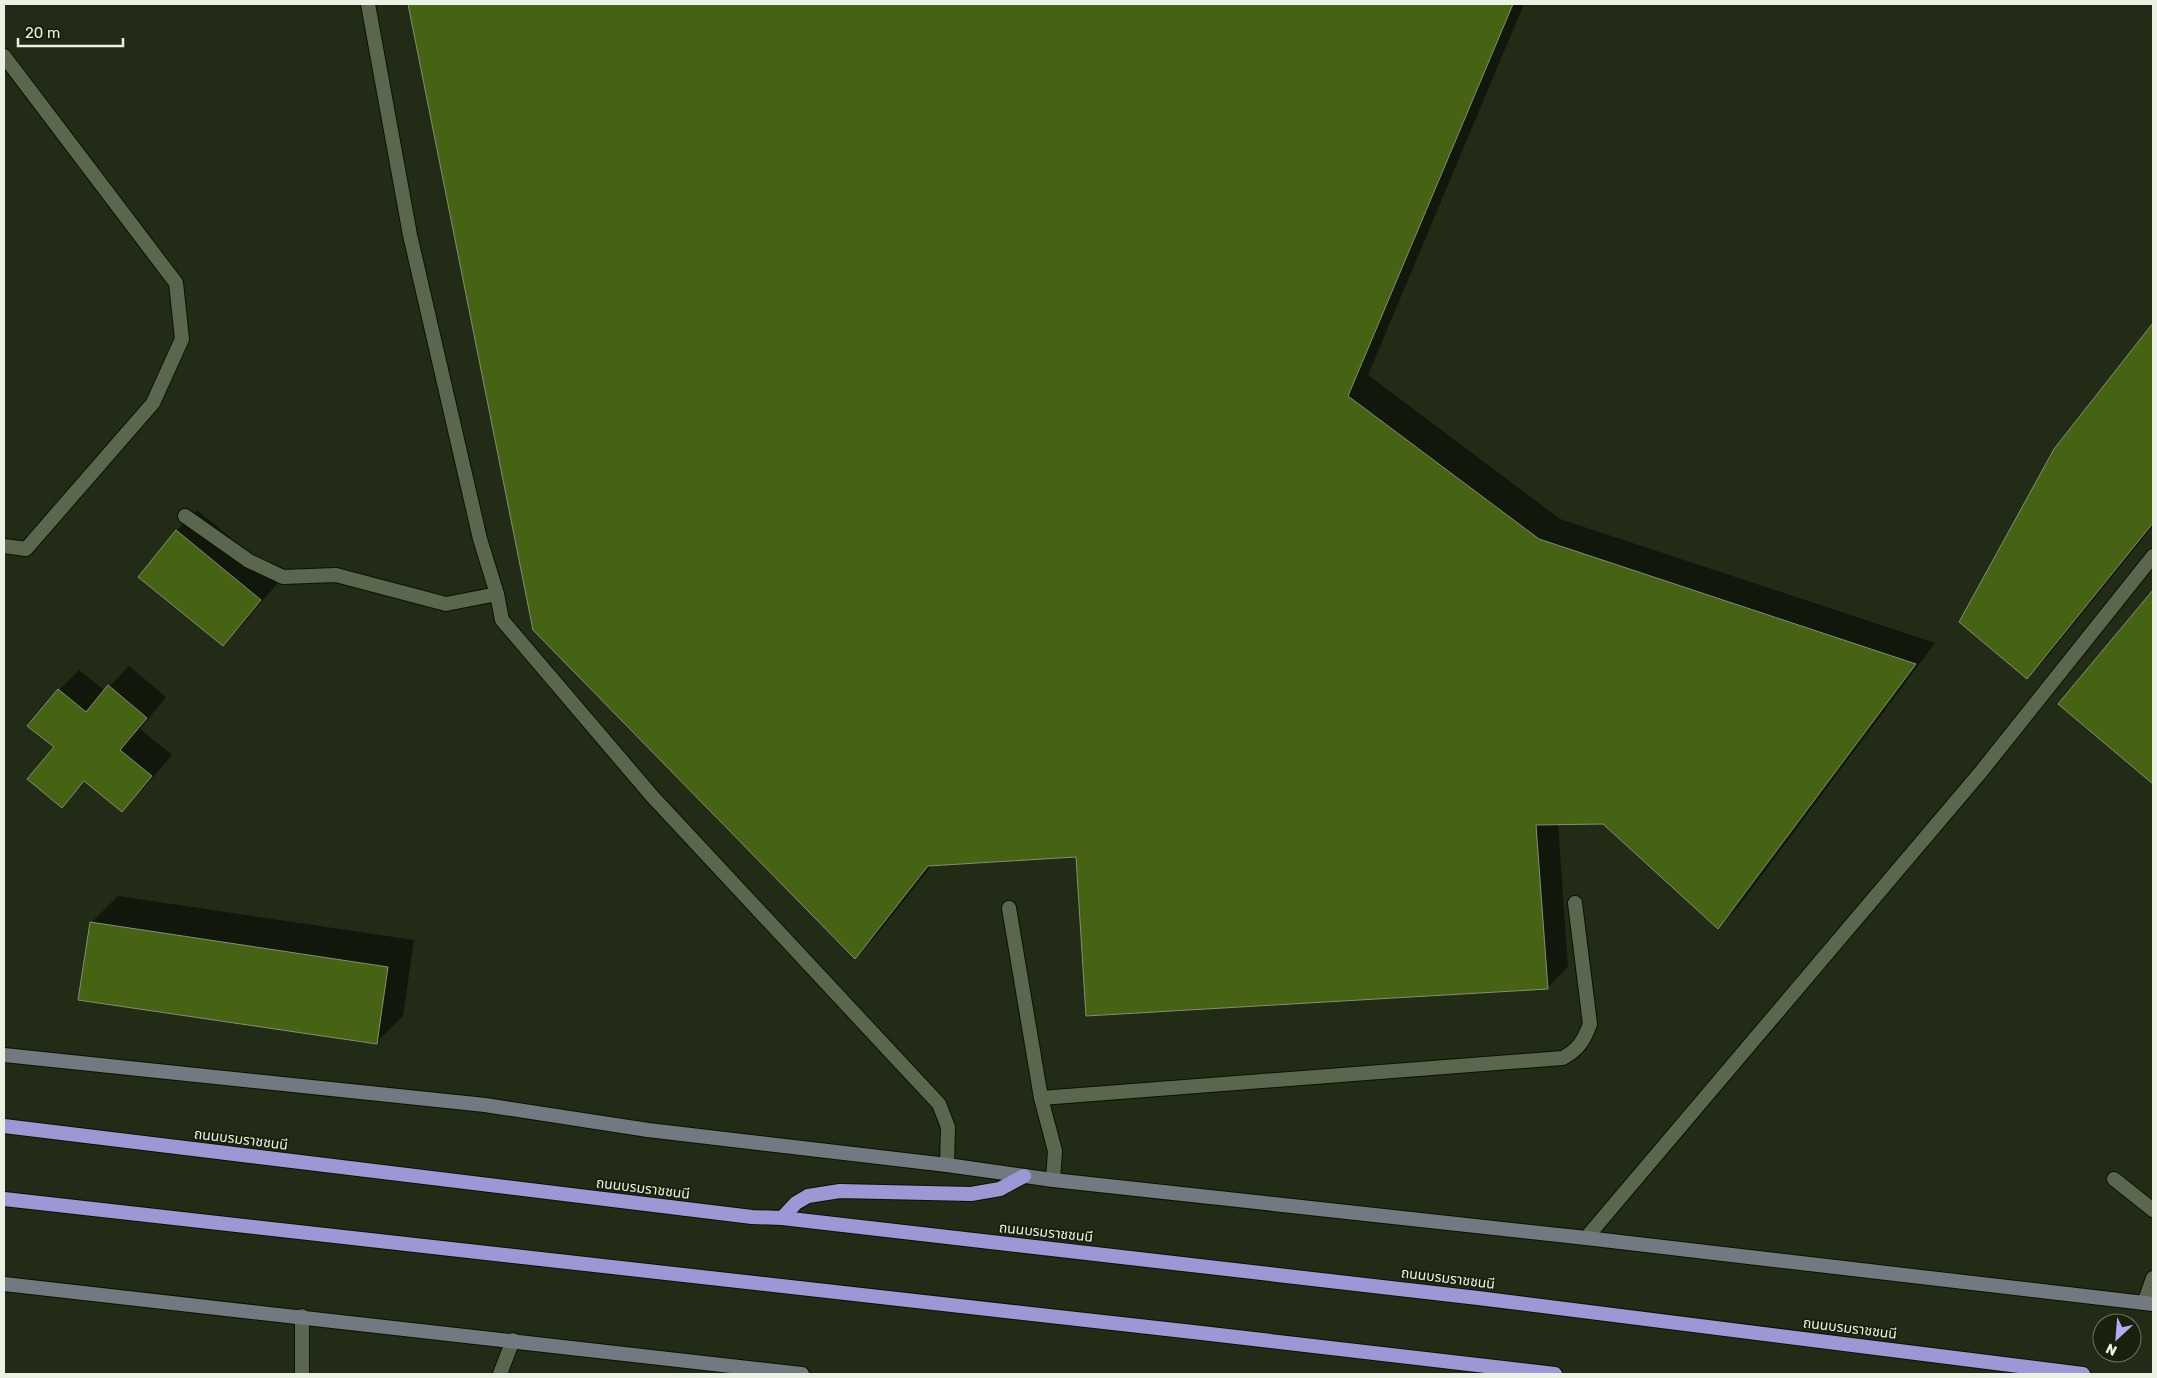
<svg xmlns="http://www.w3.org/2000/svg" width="2157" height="1378" font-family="Rubik,'Noto Sans Thai',sans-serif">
  <rect width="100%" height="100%" fill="#212b15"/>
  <g fill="#0007">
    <polygon points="410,4 1524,4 1368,375 1560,519 1935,643 1738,907 1718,927 1603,823 1558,823 1568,967 1547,988 1078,855 932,865 875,937 855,957 535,629"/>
    <polygon points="2153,325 2153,526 2047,657 2026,677 2055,449"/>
    <polygon points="197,510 281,579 243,624 223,645 140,576 177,530"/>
    <polygon points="2153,592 2153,782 2059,704"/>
    <polygon points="129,666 166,697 140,729 172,755 142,790 122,810 86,781 62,806 56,747 59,690 79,670 105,691"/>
    <polygon points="118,896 414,940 403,1016 376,1043 91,923"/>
  </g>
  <g fill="#466314" stroke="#838f75">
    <polygon points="408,4 1513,4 1348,396 1539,539 1916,664 1718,929 1603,824 1536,825 1548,989 1086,1016 1076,857 928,866 855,959 533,630"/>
    <polygon points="2153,323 2153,523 2027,679 1959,622 2054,449"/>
    <polygon points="176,530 261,600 223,646 138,577"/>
    <polygon points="2153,590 2153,784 2058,704"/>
    <polygon points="108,685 147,718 120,750 152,776 122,812 84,781 62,808 27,779 54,747 27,726 58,689 86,712"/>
    <polygon points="90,922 388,967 377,1044 78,1000"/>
  </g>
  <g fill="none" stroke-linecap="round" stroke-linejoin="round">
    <g stroke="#0b1301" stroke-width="16">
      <g id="service">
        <polyline points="4,56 176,283 182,339 153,403 26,549 4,546"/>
        <polyline points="185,516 249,561 283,577 336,575 446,604 497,594"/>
        <polyline points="1009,908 1041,1098 1055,1151 1053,1180"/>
        <path d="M1041 1098 1563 1058C1579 1049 1584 1040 1590 1024L1575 903"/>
        <polyline points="2114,1179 2153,1210"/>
        <polyline points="1586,1238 1980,773 2153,556"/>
        <polyline points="2144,1303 2153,1278"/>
        <polyline points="302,1316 302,1374"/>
        <polyline points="500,1374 513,1340"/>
      </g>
    </g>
    <g stroke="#0b1301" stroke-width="16">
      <polyline id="minor" points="368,4 410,235 480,539 497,594 502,620 652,796 939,1104 948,1127 947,1165"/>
    </g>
    <g stroke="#0b1301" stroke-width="16">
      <g id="secondary">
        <polyline points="4,1055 485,1105 648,1130 947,1165 1053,1180 1586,1238 2153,1304"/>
        <polyline points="4,1284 802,1374"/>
      </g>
    </g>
    <g stroke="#0b1301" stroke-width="16">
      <g id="trunk">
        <polyline points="4,1126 752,1217 782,1218 1478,1298 2083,1374"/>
        <polyline points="4,1199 1193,1332 1555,1374"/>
        <polyline points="782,1218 796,1203 808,1196 840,1191 971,1194 1000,1189 1024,1176"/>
      </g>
    </g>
    <use href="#service" stroke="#5a664d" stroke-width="14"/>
    <use href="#minor" stroke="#5a664d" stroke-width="14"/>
    <use href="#secondary" stroke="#737980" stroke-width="14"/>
    <use href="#trunk" stroke="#9c98d5" stroke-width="14"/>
  </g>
  <g text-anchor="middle" stroke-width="4" stroke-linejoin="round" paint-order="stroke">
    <g font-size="14" fill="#ebf2e4" stroke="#18210b">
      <text transform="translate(241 1139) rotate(7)" y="5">ถนนบรมราชชนนี</text>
      <text transform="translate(643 1188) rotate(7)" y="5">ถนนบรมราชชนนี</text>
      <text transform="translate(1046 1232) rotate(6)" y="5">ถนนบรมราชชนนี</text>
      <text transform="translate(1448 1278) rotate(7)" y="5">ถนนบรมราชชนนี</text>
      <text transform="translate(1850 1328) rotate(7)" y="5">ถนนบรมราชชนนี</text>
    </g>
  </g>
  <rect width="2157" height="1378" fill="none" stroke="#ebf2e4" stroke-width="10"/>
  <g transform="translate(2117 1338) rotate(206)"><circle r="24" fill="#18210b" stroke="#6c7562"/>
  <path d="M0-4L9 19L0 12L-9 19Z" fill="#b3adf9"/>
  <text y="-8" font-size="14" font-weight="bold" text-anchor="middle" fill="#ebf2e4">N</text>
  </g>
  <path d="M18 38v8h105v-8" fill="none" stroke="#ebf2e4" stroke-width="2.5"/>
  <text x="25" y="38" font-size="15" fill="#ebf2e4" stroke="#18210b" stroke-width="4" paint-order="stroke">20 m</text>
</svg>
